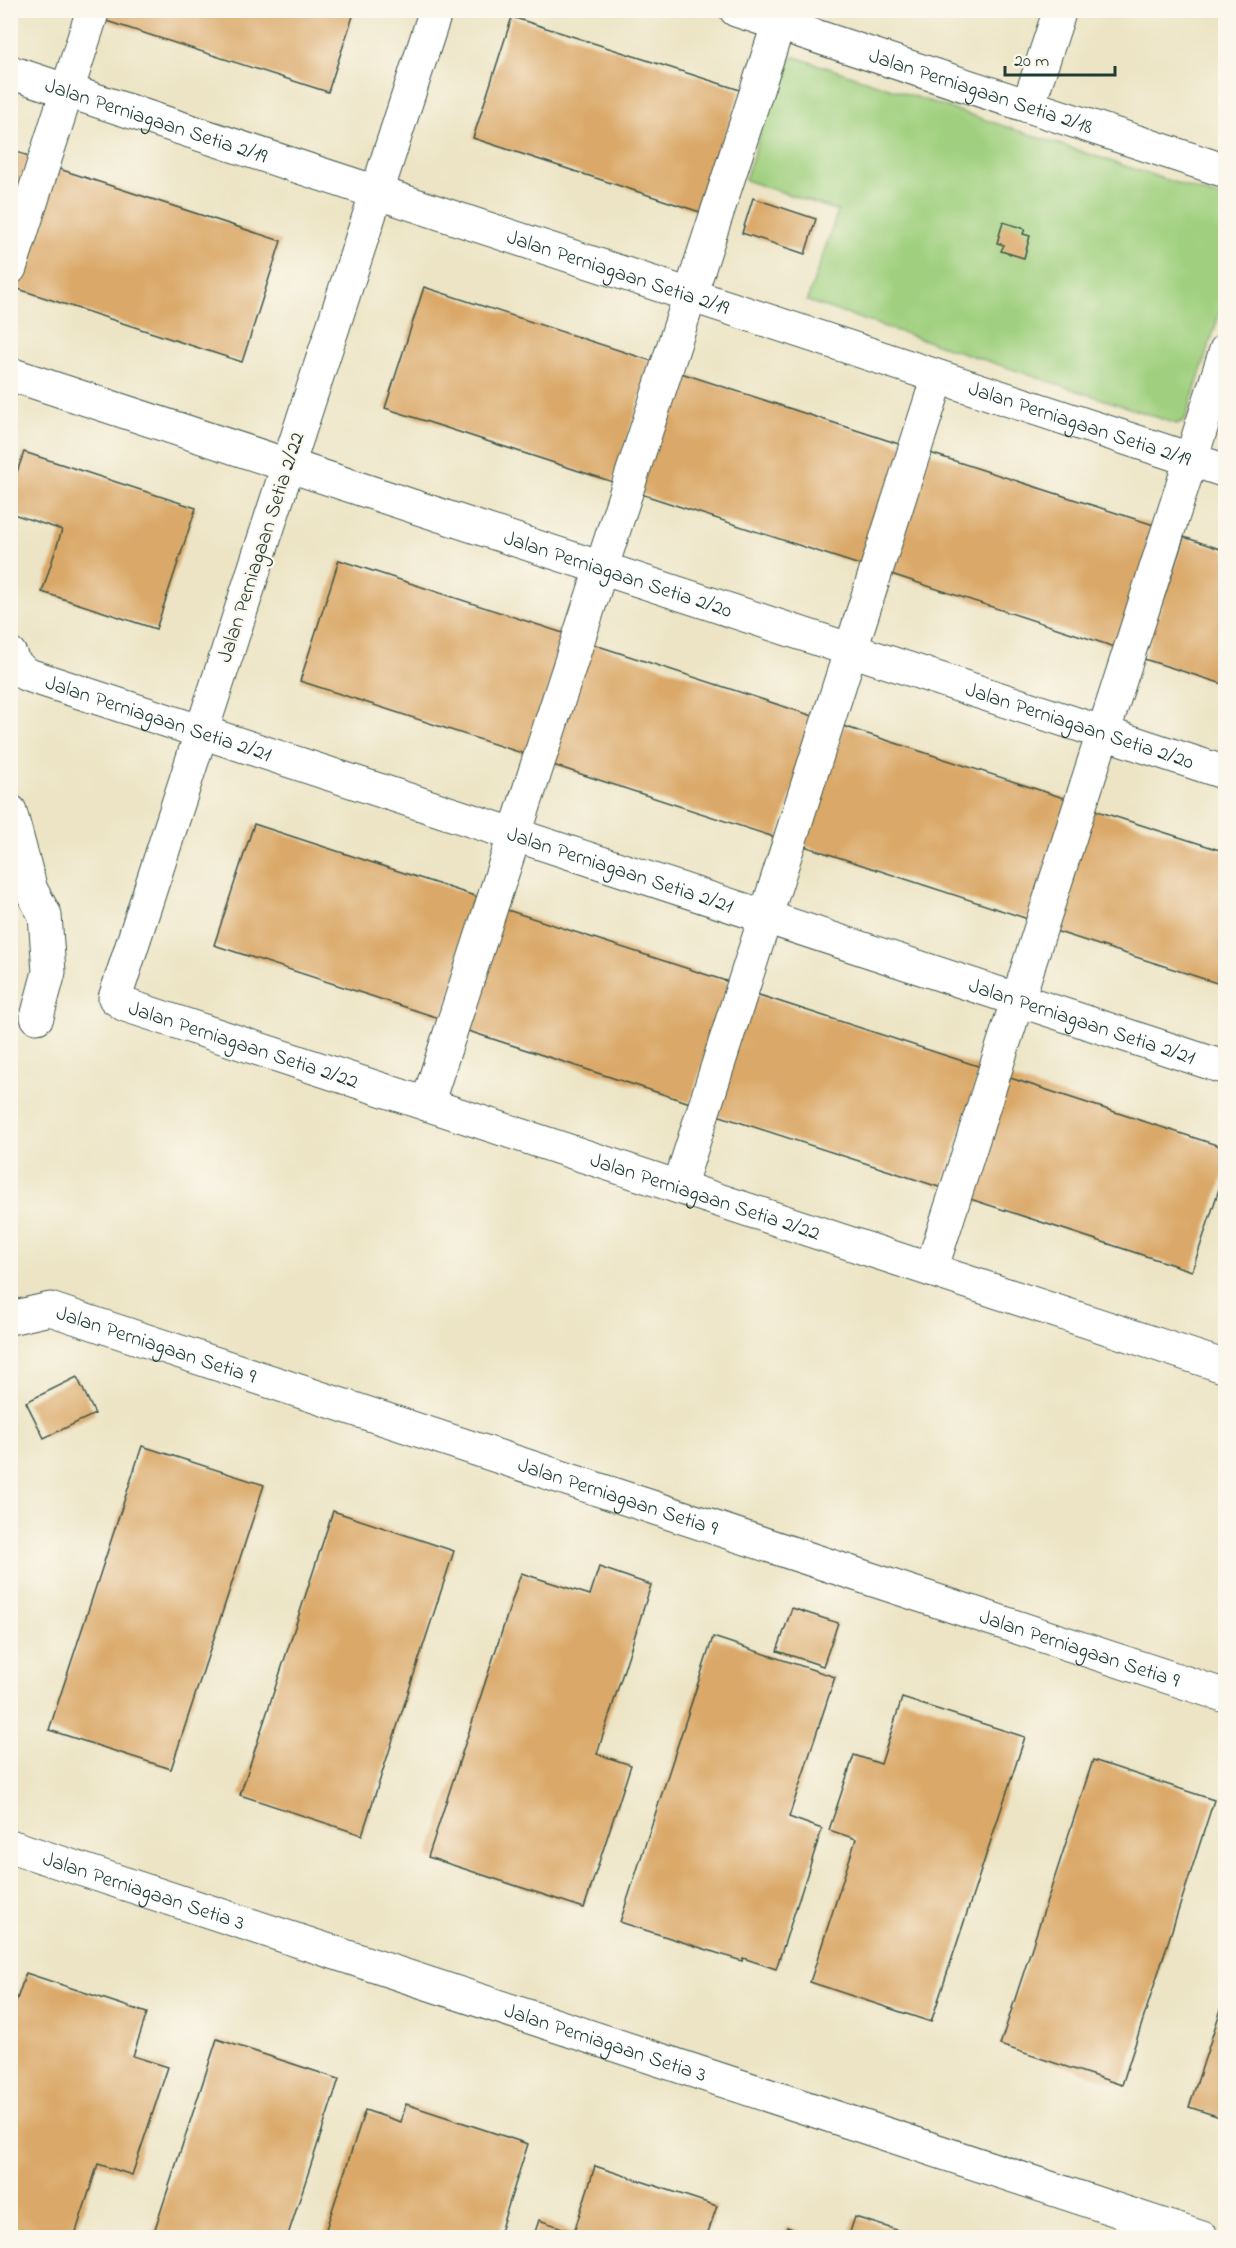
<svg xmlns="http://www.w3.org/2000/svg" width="1236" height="2248" font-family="'Indie Flower',sans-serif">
  <rect width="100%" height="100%" fill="#fbf7ec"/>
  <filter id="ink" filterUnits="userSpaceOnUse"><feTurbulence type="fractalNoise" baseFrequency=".0167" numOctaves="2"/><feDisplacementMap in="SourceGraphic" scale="12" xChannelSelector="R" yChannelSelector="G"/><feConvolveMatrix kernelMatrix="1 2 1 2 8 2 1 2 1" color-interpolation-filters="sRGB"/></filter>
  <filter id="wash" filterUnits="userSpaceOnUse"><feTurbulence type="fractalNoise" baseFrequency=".008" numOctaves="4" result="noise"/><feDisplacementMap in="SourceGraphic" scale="24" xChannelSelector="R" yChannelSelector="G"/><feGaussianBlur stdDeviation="1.35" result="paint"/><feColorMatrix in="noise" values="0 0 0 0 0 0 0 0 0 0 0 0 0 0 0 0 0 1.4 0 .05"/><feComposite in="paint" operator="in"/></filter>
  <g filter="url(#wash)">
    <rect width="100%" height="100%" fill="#ece4c4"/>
    <polygon fill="#a0d07f" stroke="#60865a" stroke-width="1.5" points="795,57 1225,199 1225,296 1185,420 1177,424 807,301 838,211 745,180 784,62"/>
    <g id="blocks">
      <g fill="#daa868">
        <polygon points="103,10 355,10 328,92 100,19"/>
        <polygon points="512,17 740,90 700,212 473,138"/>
        <polygon points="10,150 29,156 11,211 10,211"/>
        <polygon points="53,167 281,241 242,362 15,288"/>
        <polygon points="753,198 816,219 805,254 742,233"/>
        <polygon points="1003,222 1025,229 1023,234 1030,236 1024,258 1001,251 1004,245 997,243"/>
        <polygon points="424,287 652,361 613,482 385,408"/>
        <polygon points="678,372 905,446 866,567 638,493"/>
        <polygon points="24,452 196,508 156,629 42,592 62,530 10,513 10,492"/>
        <polygon points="930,453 1157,526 1118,648 891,574"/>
        <polygon points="1184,537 1226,551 1226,685 1144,659"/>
        <polygon points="339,560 566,634 528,755 300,681"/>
        <polygon points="589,643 816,717 777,838 550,764"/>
        <polygon points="843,726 1070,800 1031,920 804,846"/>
        <polygon points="1091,809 1226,852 1226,986 1052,930"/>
        <polygon points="254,824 481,898 442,1019 214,945"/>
        <polygon points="501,908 729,982 690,1103 462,1029"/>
        <polygon points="753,993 981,1067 942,1188 714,1114"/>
        <polygon points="1004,1076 1226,1148 1226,1168 1192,1271 964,1197"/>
        <polygon points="77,1377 95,1414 44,1438 26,1402"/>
        <polygon points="142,1446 264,1485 171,1769 49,1730"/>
        <polygon points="333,1511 454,1551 362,1835 240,1795"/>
        <polygon points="599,1567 651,1585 597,1754 631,1765 584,1908 428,1857 521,1573 590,1595"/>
        <polygon points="792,1608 838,1623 823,1666 777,1651"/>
        <polygon points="713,1637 835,1677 789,1817 822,1829 776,1969 743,1958 742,1961 620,1922"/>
        <polygon points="902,1698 1025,1737 931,2022 810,1982 856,1839 829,1830 854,1755 881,1764"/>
        <polygon points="1093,1760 1214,1800 1122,2085 1000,2045"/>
        <polygon points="26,1973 147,2013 133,2056 168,2067 132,2175 98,2164 74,2238 10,2238 10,2019"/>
        <polygon points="1225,1997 1226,1997 1226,2119 1189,2107"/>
        <polygon points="217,2039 339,2079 287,2238 152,2238"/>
        <polygon points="406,2104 528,2144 498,2238 323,2238 365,2110 401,2122"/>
        <polygon points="595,2166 717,2206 706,2238 533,2238 539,2220 574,2232"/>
        <polygon points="855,2217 903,2232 901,2238 848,2238"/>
        <polygon points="787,2227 819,2237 819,2238 783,2238"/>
      </g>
    </g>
  </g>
  <g filter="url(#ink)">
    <use href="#blocks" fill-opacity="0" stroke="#3e564a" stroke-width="1.5"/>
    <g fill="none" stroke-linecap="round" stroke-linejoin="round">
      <g stroke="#3e564a" stroke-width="35">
        <g id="minor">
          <path id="s1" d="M436 10 115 998 125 1005 1226 1367"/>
          <path id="s2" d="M736 10 1226 171"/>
          <path id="s3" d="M10 72 1226 471"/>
          <polyline points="1028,106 1060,10"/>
          <polyline points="10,268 93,10"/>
          <path id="s4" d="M10 374 1226 773"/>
          <path id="s5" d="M10 654 13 662 25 674 1226 1068"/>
          <polyline points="10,811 31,890 45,915 49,972 37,1017"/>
          <polyline points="427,1104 783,10"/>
          <polyline points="679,1187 938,377"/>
          <polyline points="931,1270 1226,350"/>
          <path id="s6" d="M10 1318 50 1309 1226 1696"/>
          <path id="s7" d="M10 1846 1202 2238"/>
        </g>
      </g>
      <use href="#minor" stroke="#fff" stroke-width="33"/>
    </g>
  </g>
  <g text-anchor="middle" stroke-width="4.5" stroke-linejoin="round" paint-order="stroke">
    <g font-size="21" fill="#1f3d34" stroke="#fbf7ec">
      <text dy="7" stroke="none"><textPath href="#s2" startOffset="258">Jalan Perniagaan Setia 2/18</textPath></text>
      <text dy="7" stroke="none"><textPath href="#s3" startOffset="154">Jalan Perniagaan Setia 2/19</textPath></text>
      <text dy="7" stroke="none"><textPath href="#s3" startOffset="640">Jalan Perniagaan Setia 2/19</textPath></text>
      <text dy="7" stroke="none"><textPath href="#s3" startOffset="1126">Jalan Perniagaan Setia 2/19</textPath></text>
      <text transform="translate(260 547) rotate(-72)" y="7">Jalan Perniagaan Setia 2/22</text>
      <text dy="7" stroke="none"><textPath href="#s4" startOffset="640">Jalan Perniagaan Setia 2/20</textPath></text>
      <text dy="7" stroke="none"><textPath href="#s5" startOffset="166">Jalan Perniagaan Setia 2/21</textPath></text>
      <text dy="7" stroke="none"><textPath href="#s4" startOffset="1126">Jalan Perniagaan Setia 2/20</textPath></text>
      <text dy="7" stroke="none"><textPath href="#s5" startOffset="652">Jalan Perniagaan Setia 2/21</textPath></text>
      <text dy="7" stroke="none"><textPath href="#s5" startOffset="1138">Jalan Perniagaan Setia 2/21</textPath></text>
      <text dy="7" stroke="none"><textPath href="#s1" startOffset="1176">Jalan Perniagaan Setia 2/22</textPath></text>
      <text dy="7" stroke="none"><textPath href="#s1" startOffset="1662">Jalan Perniagaan Setia 2/22</textPath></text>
      <text dy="7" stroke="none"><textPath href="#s6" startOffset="153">Jalan Perniagaan Setia 9</textPath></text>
      <text dy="7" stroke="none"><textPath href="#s6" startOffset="639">Jalan Perniagaan Setia 9</textPath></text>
      <text dy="7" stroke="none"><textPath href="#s6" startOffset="1125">Jalan Perniagaan Setia 9</textPath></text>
      <text dy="7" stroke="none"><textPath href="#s7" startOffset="141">Jalan Perniagaan Setia 3</textPath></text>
      <text dy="7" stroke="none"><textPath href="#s7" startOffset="627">Jalan Perniagaan Setia 3</textPath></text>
    </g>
  </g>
  <rect width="1236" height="2248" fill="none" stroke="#fbf7ec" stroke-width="36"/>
  <path d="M1005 66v9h110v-9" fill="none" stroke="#1f3d34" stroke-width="3"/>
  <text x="1014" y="66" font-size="18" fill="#1f3d34" stroke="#fbf7ec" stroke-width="4.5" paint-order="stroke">20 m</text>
</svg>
